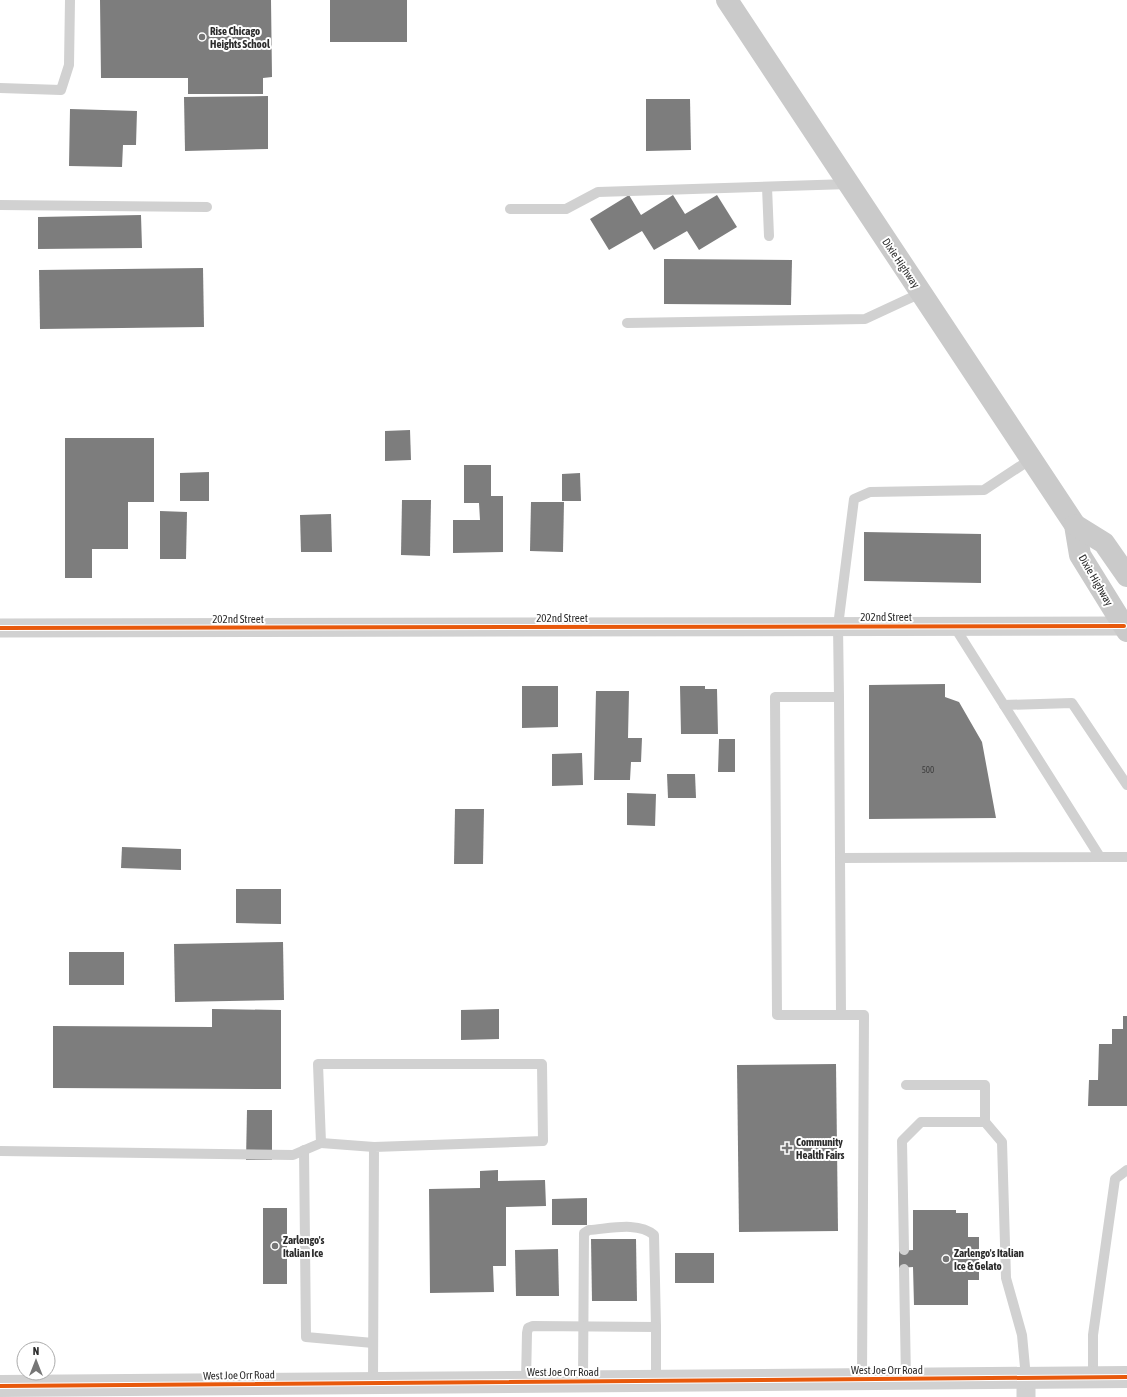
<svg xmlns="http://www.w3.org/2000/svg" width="1127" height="1397" font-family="'Asap Condensed',sans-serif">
  <rect width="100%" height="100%" fill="#fff"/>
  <g fill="#7d7d7d">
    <polygon points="100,0 271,0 272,77 263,78 263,94 188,94 188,78 101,78"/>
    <rect x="330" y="0" width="77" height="42"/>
    <polygon points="268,96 268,149 185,151 184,97"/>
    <polygon points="646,99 690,99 691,150 646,151"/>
    <polygon points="70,109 137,111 136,145 123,145 122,167 69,166"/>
    <polygon points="629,195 641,215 673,195 685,214 717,195 737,227 699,250 687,231 654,250 642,231 609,250 590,219"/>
    <polygon points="141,215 142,248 38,249 38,217"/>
    <polygon points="664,259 792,260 791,305 664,304"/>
    <polygon points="203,268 204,327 40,329 39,270"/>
    <polygon points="410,430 411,460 385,461 385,431"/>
    <polygon points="65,438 154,438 154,502 128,502 128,549 92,549 92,578 65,578"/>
    <polygon points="464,465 491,465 491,496 503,496 503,552 453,553 453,520 480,520 479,503 464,503"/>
    <polygon points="209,472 209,501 180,501 180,473"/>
    <polygon points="580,473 581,501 562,501 562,474"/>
    <polygon points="402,500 431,500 430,556 401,555"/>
    <polygon points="531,502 564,502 563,552 530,551"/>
    <polygon points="160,511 187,512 186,559 160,559"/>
    <polygon points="331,514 332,552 301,552 300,515"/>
    <polygon points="864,532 981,534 981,583 864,581"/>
    <polygon points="945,684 945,697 959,702 982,742 996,818 869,819 869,685"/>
    <polygon points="522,686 558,686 558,727 522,728"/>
    <polygon points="680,686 705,686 705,689 717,689 718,734 681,734"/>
    <polygon points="596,691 629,691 628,738 642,738 641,762 631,762 630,780 594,780"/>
    <polygon points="719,739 735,739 735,772 718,772"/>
    <polygon points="582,753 583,785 552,786 552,754"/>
    <polygon points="667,774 695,774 696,798 668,798"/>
    <polygon points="627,793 656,794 655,826 627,825"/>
    <polygon points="455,809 484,809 483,864 454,864"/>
    <polygon points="122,847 181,849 181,870 121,868"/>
    <polygon points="236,889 281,889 281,924 236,923"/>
    <polygon points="283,942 284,1000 175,1002 174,944"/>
    <rect x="69" y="952" width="55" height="33"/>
    <polygon points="212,1009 281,1010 281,1089 53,1088 53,1026 212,1027"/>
    <polygon points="499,1009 499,1039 461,1040 461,1010"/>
    <polygon points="1123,1016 1127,1016 1127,1106 1088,1106 1089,1080 1098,1080 1099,1044 1112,1044 1112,1029 1123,1029"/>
    <polygon points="836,1064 838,1231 739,1232 737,1065"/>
    <polygon points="247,1110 272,1110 272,1160 246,1160"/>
    <polygon points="498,1170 498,1181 545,1180 546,1206 506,1207 506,1266 493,1266 494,1292 430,1293 429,1189 480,1188 480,1171"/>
    <polygon points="587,1198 587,1225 552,1225 552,1199"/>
    <rect x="263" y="1208" width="24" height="76"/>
    <polygon points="913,1210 956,1210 956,1213 968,1213 968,1237 979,1237 979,1280 968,1280 968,1305 914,1305 913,1267 899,1268 899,1251 913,1250"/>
    <polygon points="591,1239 636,1239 637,1301 592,1301"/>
    <polygon points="558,1249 559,1296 516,1296 515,1250"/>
    <rect x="675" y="1253" width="39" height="30"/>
  </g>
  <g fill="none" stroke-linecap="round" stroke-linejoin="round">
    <g stroke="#d1d1d1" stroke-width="10">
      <polyline points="0,88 61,90 69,65 70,0"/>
      <polyline points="767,187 769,236"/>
      <polyline points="0,205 207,207"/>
      <polyline points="510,209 566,209 598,192 849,184"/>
      <polyline points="627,323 865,319 921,293"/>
      <polyline points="839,697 841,1015"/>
      <polyline points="1004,705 1072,703 1127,785"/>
      <polyline points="1100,857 1127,857"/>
      <polyline points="840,858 1100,857 954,626"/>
      <polyline points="906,1085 985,1085 985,1122 1002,1142 1006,1278 1022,1335 1026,1378"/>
      <polyline points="321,1143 374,1147"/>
      <polyline points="304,1150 306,1337 373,1343"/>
      <polyline points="0,1151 293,1155 321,1143 318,1064 542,1064 543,1141 374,1147 373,1383"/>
      <polyline points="904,1250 902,1141 921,1122 985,1122"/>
      <polyline points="904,1269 906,1379"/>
      <polyline points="1093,1378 1093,1335 1115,1179 1127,1170"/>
      <polyline points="862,1379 864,1015 777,1015 775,697 839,697 838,626 854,499 870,492 984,490 1031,459"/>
      <path d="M583 1381 584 1233 589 1230C608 1229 638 1221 654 1235L656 1327"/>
      <polyline points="526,1382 527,1333 528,1328 533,1326 656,1327 656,1381"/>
    </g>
    <g stroke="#d1d1d1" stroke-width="19">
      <polyline points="0,628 1124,626"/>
      <polyline points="1026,1378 1026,1397"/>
    </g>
    <polyline stroke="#d1d1d1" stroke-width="22" points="0,1386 1127,1377"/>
    <g stroke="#cacaca" stroke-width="22">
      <polyline points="727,0 1075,525 1080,555 1127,631"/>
      <polyline points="1075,525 1104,543 1127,576"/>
    </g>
    <g stroke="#fff" stroke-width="6">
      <g id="cycleway">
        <polyline points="0,628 1124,626"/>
        <polyline points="0,1386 1127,1377"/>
      </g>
    </g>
    <use href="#cycleway" stroke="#e8590c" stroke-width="4"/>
  </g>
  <g fill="#767676" stroke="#fff" stroke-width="1.5">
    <circle cx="202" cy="37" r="4"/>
    <path d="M785 1142h4v4h4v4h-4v4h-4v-4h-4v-4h4z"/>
    <circle cx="275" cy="1246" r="4"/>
    <circle cx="946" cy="1259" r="4"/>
  </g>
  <g text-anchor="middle" stroke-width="4" stroke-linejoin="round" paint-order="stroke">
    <g font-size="9" fill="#404040">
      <text x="928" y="773">500</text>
    </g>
    <g font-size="11" font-weight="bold" fill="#2c2c2c" stroke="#fff" text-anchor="start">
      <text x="210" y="35">Rise Chicago<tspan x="210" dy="13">Heights School</tspan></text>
      <text x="796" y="1146">Community<tspan x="796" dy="13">Health Fairs</tspan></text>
      <text x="283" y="1244">Zarlengo's<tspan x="283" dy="13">Italian Ice</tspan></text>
      <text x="954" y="1257">Zarlengo's Italian<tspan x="954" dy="13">Ice &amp; Gelato</tspan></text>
    </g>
    <g font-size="11" fill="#2c2c2c" stroke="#fff">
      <text transform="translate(901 263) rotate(56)" y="4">Dixie Highway</text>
      <text transform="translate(1096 580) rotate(60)" y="4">Dixie Highway</text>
      <text x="886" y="621">202nd Street</text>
      <text x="562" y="622">202nd Street</text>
      <text x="238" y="623">202nd Street</text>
      <text x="887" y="1374">West Joe Orr Road</text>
      <text x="563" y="1376">West Joe Orr Road</text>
      <text transform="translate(239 1375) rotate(-1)" y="4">West Joe Orr Road</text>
    </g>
  </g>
  <g transform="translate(36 1361)"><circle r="19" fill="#ffffff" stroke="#ababab"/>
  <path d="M0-3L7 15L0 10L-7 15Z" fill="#767676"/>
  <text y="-6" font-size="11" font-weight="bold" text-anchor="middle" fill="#2c2c2c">N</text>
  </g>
</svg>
